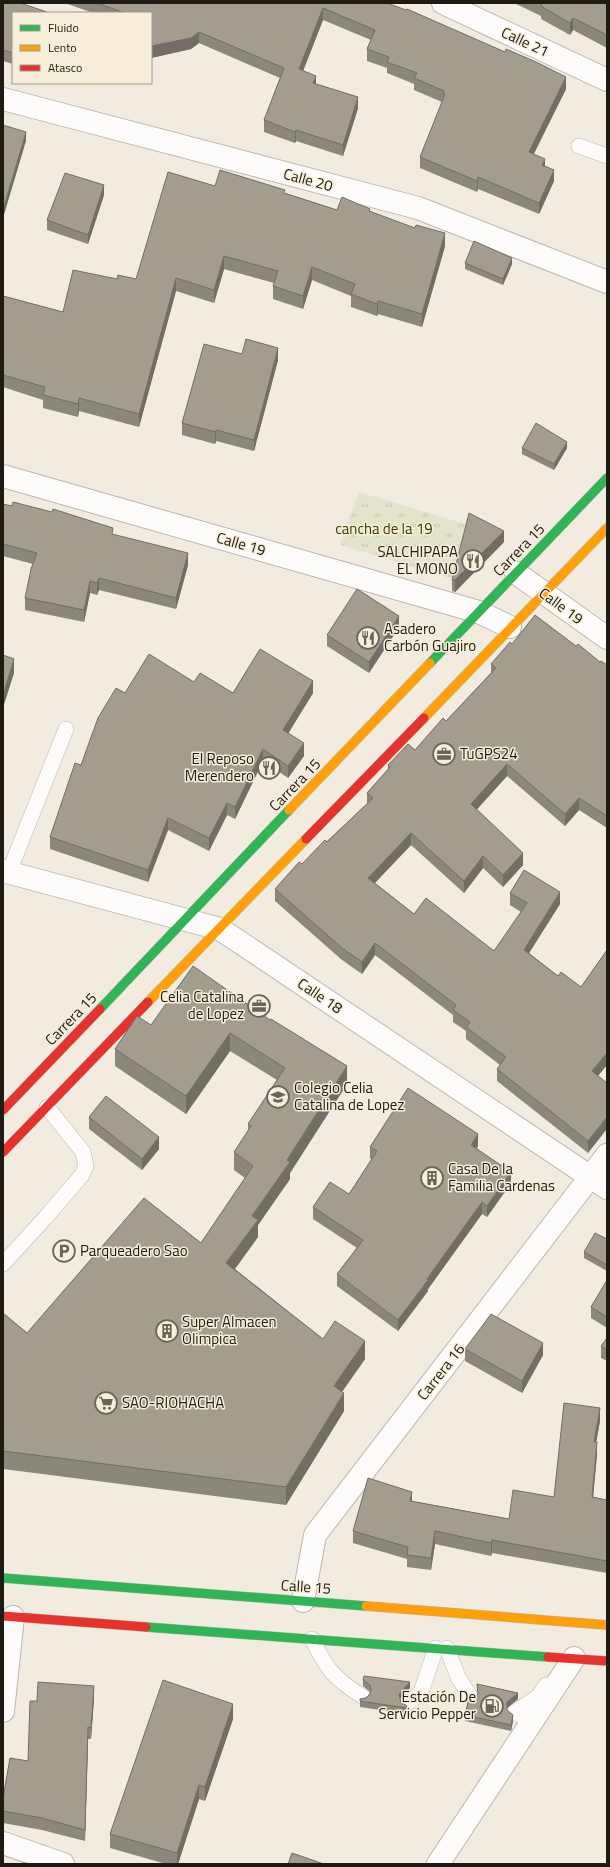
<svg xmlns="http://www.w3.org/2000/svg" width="610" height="1867" font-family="'Titillium Web',sans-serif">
  <defs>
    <pattern id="park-tufts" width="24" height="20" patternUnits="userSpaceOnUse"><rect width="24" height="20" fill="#e4e4cd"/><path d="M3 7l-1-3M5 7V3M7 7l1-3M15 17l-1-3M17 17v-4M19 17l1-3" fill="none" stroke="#c3c3af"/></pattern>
  </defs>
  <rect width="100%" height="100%" fill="#f1ebe0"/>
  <polygon fill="url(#park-tufts)" points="359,492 469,525 455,579 340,545"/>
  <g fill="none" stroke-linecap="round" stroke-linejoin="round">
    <g stroke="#bbb7ae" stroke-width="16">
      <g id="lane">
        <polyline points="579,146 607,156"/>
        <polyline points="9,872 66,729"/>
        <polyline points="3,1264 45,1218 82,1175 86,1166 83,1152 47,1107"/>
        <path d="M312 1639C327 1669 333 1678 362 1696"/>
        <polyline points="447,1648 458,1677 470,1696"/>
        <polyline points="408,1703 421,1692 436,1648"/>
        <polyline points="532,1721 515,1712 539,1696 546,1685"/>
      </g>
    </g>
    <g stroke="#bbb7ae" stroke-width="24">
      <g id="street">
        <polyline points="443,3 607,80"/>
        <polyline points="3,99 418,208 607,282"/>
        <polyline points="3,476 479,612 510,627"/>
        <polyline points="516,573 607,638"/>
        <polyline points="3,871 220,929 607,1188"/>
        <polyline points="303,1601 315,1535 607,1155"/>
        <polyline points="3,1711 13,1617"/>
        <polyline points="3,1843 63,1864"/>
        <polyline points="438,1864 574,1658"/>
      </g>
    </g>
    <g stroke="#bbb7ae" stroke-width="10">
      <g id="fast">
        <polyline points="430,663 607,478"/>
        <polyline points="100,1009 289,810"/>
        <polyline points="3,1578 366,1606"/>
        <polyline points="146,1627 548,1657"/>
      </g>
    </g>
    <g stroke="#bbb7ae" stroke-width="10">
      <g id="slow">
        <polyline points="424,718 607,528"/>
        <polyline points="289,810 430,663"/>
        <polyline points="148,1002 306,839"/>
        <polyline points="366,1606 607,1625"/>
      </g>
    </g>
    <g stroke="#bbb7ae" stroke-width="10">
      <g id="jam">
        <polyline points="306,839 424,718"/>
        <polyline points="3,1110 100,1009"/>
        <polyline points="3,1152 148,1002"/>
        <polyline points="3,1616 146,1627"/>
        <polyline points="548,1657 607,1661"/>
      </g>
    </g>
    <use href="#lane" stroke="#fdfcfa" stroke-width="15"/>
    <use href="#street" stroke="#fdfcfa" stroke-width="22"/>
    <use href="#fast" stroke="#30b455" stroke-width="9"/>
    <use href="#slow" stroke="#ff9f0a" stroke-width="9"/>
    <use href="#jam" stroke="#e5322d" stroke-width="9"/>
  </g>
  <g fill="#8c877c">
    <polygon points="3,3 47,13 13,13 13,64 3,61"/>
    <polygon points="65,3 387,3 566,89 533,154 545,166 554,181 539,214 478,189 477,192 420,168 420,157 442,102 414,90 414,84 387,73 387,68 367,61 367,49 371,40 323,20 303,71 316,84 358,108 343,156 296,141 295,143 264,132 264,120 280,78 199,43 191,49 151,58 151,13 93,13"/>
    <polygon points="514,3 607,3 607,48 573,30 570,35 541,19 541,16"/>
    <polygon points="215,186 285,193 337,210 370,211 445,246 422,327 378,314 377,316 351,307 351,296 312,280 303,309 273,299 273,286 274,283 224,269 214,303 176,291 139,427 79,411 78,417 43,408 43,400 3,387 3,296 63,312 117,279 136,279"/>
    <polygon points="104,195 88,244 47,230 47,220"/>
    <polygon points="465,263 512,264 503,285 465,269"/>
    <polygon points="242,354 278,360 254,451 216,441 215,444 182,435 182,423"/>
    <polygon points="522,448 567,448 554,470 522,454"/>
    <polygon points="3,504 113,534 188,565 176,609 99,590 97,595 90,593 84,622 25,610 25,598 33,564 3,556"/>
    <polygon points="504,542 455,592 452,591 452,580"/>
    <polygon points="399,627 369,673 327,646 327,635"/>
    <polygon points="512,644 576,646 600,662 607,665 607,828 579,810 565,826 507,776 477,809 523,865 503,887 483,868 464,893 411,845 375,883 414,914 494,951 521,912 510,905 510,893 560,904 529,953 558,976 581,987 607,950 607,1065 598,1076 588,1153 497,1081 497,1069 500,1065 466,1039 466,1031 453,1022 453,1015 375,955 362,974 342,960 275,901 275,889 367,804 367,793 388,770 388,765 415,750 446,721 491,673 491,664"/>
    <polygon points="194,682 233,693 313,693 288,733 304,756 288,778 263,761 235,819 227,815 209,851 168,830 148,882 50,849 50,837 81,765 125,693"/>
    <polygon points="193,966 347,1084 290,1173 290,1179 258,1225 258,1237 235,1269 323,1339 365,1359 342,1392 344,1411 286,1505 3,1469 3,1313 27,1333 201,1243 245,1178 234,1170 234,1152 248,1131 248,1124 277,1080 230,1051 186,1114 115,1066 115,1049 151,1025"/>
    <polygon points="89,1117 159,1149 142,1170 89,1129"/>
    <polygon points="478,1146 477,1148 511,1183 487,1217 482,1214 428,1289 428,1291 398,1331 337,1286 337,1274 357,1248 313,1219 313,1207 349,1194 372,1160 370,1158 370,1147"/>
    <polygon points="607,1239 607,1271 584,1258 584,1252"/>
    <polygon points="607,1280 607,1328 591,1318 591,1307"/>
    <polygon points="607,1338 607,1361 601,1358 601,1346"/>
    <polygon points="465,1349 543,1355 522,1393 465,1361"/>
    <polygon points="600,1421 596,1442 597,1454 593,1497 607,1500 607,1573 492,1553 491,1556 435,1544 431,1570 407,1567 407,1559 353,1543 353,1531 412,1501 509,1519 554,1497"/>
    <polygon points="363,1680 410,1688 400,1699 401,1702 407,1706 407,1714 360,1707 360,1701 369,1695 370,1693 370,1692 363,1686"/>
    <polygon points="477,1684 518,1699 507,1708 507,1710 513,1721 511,1731 465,1721 465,1715 474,1698 478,1694"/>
    <polygon points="94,1698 91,1739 88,1739 85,1841 42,1830 3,1823 3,1798 28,1761 37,1701"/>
    <polygon points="233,1719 205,1801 199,1799 178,1864 166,1864 110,1848 110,1834"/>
  </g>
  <g fill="#726e65">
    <polygon points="323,8 323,20 299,81 299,69"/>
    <polygon points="573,18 573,30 570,35 570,23"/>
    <polygon points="199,32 199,43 191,49 151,58 151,43"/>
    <polygon points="316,76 316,88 313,83"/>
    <polygon points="566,77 566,89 529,164 529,152"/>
    <polygon points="358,97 358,108 343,156 343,145"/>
    <polygon points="296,130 296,141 295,143 295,132"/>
    <polygon points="26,132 26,141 3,218 3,210"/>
    <polygon points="545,159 545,170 542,165"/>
    <polygon points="554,170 554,181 539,214 539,203"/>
    <polygon points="478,177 478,189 477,192 477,181"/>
    <polygon points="104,185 104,195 88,244 88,235"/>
    <polygon points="445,233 445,246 422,327 422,314"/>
    <polygon points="224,256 224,269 214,303 214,290"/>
    <polygon points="512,258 512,264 503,285 503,279"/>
    <polygon points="312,267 312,280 303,309 303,296"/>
    <polygon points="176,278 176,291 139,427 139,414"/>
    <polygon points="378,301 378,314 377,316 377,304"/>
    <polygon points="278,348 278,360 254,451 254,440"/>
    <polygon points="79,398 79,411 78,417 78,404"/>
    <polygon points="216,430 216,441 215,444 215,432"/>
    <polygon points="567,442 567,448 554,470 554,464"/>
    <polygon points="504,531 504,542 455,592 455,580"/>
    <polygon points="188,553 188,565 176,609 176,598"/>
    <polygon points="99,578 99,590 97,595 97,583"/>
    <polygon points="90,581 90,593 84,622 84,610"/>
    <polygon points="399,616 399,627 369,673 369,662"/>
    <polygon points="14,659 14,673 3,708 3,695"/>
    <polygon points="313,681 313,693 283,742 283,730"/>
    <polygon points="304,743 304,756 288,778 288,766"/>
    <polygon points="263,749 263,761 235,819 235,807"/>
    <polygon points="507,764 507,776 471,816 471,804"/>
    <polygon points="579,798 579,810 565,826 565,814"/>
    <polygon points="227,803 227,815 209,851 209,838"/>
    <polygon points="168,818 168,830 148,882 148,870"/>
    <polygon points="411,833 411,845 368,890 368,878"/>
    <polygon points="523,853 523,865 503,887 503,875"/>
    <polygon points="483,856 483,868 464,893 464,881"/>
    <polygon points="560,892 560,904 524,961 524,950"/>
    <polygon points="375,943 375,955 362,974 362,962"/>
    <polygon points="230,1033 230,1051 186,1114 186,1096"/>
    <polygon points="607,1053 607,1065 592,1083 592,1071"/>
    <polygon points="347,1066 347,1084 290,1173 290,1179 258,1225 258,1237 226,1281 226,1263 252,1216"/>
    <polygon points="607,1117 607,1129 588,1153 588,1141"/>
    <polygon points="478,1134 478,1146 471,1156 471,1145"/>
    <polygon points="159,1137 159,1149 142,1170 142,1159"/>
    <polygon points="511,1172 511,1183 487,1217 487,1206"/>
    <polygon points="482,1202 482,1214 428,1289 428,1291 398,1331 398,1320"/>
    <polygon points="365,1341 365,1359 334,1403 334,1386"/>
    <polygon points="543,1343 543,1355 522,1393 522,1381"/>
    <polygon points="344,1393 344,1411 286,1505 286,1487"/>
    <polygon points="600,1408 600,1421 594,1454 594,1442"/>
    <polygon points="597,1442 597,1454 592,1509 592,1497"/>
    <polygon points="412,1492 412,1504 410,1501"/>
    <polygon points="435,1531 435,1544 431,1570 431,1558"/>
    <polygon points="492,1540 492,1553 491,1556 491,1543"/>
    <polygon points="410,1682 410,1688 399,1700 399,1694"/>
    <polygon points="94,1686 94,1698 91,1739 91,1728"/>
    <polygon points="518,1693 518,1699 507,1708 507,1702"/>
    <polygon points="233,1704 233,1719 205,1801 205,1787"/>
    <polygon points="513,1715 513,1721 511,1731 511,1725"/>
    <polygon points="88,1727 88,1739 85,1841 85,1830"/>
    <polygon points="199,1785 199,1799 178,1864 177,1864 177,1853"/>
  </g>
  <g fill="#a39d90" stroke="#726e65">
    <polygon points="3,3 20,3 47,12 47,13 13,13 13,53 3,50"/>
    <polygon points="97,3 387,3 406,10 407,9 505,52 506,49 536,62 566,77 529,152 545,159 542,165 554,170 539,203 478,177 477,181 420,157 445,94 443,93 444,91 414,78 417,73 387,62 389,57 367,49 375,30 323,8 299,69 316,76 313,83 358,97 343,145 296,130 295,132 264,120 284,68 199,32 191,38 151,46 152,42 151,43 151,13 125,13"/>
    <polygon points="539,3 607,3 607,35 573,18 570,23 541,6 542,4"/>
    <polygon points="3,125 26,132 3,210"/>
    <polygon points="220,170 285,190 284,193 337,210 342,197 370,209 369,211 415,228 416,225 445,233 422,314 378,301 377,304 351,294 355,284 312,267 303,296 273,286 278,271 224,256 214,290 176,278 139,414 79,398 78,404 43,395 45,387 3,375 3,296 63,312 73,270 117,279 118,275 136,279 168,172 215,186"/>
    <polygon points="65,173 104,185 88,235 47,220"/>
    <polygon points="474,241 512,258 503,279 465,263"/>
    <polygon points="246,339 278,348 254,440 216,430 215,432 182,423 204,344 242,354"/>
    <polygon points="536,423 567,442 554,464 522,448"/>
    <polygon points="13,502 52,512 53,509 113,528 112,534 188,553 176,598 99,578 97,583 90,581 84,610 25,598 31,569 37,553 3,544 3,504 12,506"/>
    <polygon points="469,513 504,531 455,580 452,580"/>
    <polygon points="357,589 399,616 369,662 327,635"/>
    <polygon points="535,615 576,646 578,644 600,662 601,661 607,665 607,816 579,798 565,814 507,764 471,804 523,853 503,875 483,856 464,881 411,833 368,878 414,914 426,898 494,951 527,903 510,893 524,870 560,892 524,950 558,976 561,972 581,987 607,950 607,1053 592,1071 607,1083 607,1117 588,1141 497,1069 506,1057 466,1027 470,1022 453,1010 456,1005 375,943 362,962 342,948 275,889 299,862 302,864 325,840 327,842 373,798 367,793 390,767 388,765 408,744 415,750 443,718 446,721 496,668 491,664 510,642 512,644"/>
    <polygon points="260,649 313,681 283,730 304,743 288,766 263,749 235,807 227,803 209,838 168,818 148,870 50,837 75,763 81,765 98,718 116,688 125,693 149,654 194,682 200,673 233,693"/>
    <polygon points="3,655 14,659 3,695"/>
    <polygon points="193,966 270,1020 271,1019 347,1066 287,1160 290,1162 252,1216 258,1220 226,1263 323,1339 335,1321 365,1341 334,1386 344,1393 286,1487 3,1451 3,1313 27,1333 144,1198 201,1243 253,1166 234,1152 251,1126 248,1124 285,1068 230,1033 186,1096 115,1049 137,1016 151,1025"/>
    <polygon points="408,1088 478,1134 471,1145 511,1172 487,1206 482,1202 427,1279 428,1280 398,1320 337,1274 363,1240 313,1207 330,1182 349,1194 377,1151 370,1147"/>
    <polygon points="106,1096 159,1137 142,1159 89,1117"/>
    <polygon points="595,1233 607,1239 607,1265 584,1252"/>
    <polygon points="607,1280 607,1317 591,1307"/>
    <polygon points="491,1314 543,1343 522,1381 465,1349"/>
    <polygon points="607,1338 607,1350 601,1346"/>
    <polygon points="564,1403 600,1408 594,1442 597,1442 592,1497 607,1500 607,1561 492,1540 491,1543 435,1531 431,1558 407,1555 408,1547 353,1531 368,1478 412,1492 410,1501 509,1519 513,1490 554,1497"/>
    <polygon points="364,1676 410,1682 399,1694 401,1702 407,1706 407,1708 360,1701 360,1699 366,1698 369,1695 371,1691 370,1685 363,1680"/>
    <polygon points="163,1680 233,1704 205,1787 199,1785 177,1853 110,1834"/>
    <polygon points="38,1682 94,1686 91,1728 88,1727 85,1830 42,1818 3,1811 3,1798 10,1758 28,1761 30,1701 37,1701"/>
    <polygon points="477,1684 518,1693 507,1702 507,1710 513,1715 511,1725 465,1715 469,1698 474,1698 478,1694"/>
    <polygon points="292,1853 324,1864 288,1864"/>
    <polygon points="22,1863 39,1864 22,1864"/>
  </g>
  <defs>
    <g id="restaurant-ring" transform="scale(1.15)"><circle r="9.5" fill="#f7eeda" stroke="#68645b" stroke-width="1.5"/><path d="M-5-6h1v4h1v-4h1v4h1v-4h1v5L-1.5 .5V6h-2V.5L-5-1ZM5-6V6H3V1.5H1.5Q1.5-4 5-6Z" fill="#68645b"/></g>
    <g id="office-ring" transform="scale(1.15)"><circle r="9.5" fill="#f7eeda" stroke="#68645b" stroke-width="1.5"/><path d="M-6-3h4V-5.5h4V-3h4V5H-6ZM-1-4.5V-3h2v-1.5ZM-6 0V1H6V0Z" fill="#68645b"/></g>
    <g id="school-ring" transform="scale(1.15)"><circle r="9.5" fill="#f7eeda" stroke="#68645b" stroke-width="1.5"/><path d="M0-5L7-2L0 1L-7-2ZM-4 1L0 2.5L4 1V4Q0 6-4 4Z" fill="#68645b"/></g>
    <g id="building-ring" transform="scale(1.15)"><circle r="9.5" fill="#f7eeda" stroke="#68645b" stroke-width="1.5"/><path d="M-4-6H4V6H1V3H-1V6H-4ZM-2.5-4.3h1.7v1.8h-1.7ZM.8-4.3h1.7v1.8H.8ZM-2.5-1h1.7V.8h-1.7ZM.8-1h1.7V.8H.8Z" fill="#68645b"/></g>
    <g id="parking-ring" transform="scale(1.15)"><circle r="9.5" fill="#f7eeda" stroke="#68645b" stroke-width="1.5"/><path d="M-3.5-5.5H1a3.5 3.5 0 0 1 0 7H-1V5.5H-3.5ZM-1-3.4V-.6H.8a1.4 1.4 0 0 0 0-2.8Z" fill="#68645b"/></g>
    <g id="supermarket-ring" transform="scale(1.15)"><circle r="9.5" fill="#f7eeda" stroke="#68645b" stroke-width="1.5"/><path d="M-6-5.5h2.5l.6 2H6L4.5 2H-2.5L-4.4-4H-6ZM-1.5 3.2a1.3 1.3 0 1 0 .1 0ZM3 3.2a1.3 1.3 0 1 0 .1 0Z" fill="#68645b"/></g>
    <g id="fuel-ring" transform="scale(1.15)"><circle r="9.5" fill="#f7eeda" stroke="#68645b" stroke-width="1.5"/><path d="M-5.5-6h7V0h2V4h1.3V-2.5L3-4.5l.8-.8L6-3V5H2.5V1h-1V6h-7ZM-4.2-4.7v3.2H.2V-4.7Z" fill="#68645b"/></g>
  </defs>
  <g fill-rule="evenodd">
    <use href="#restaurant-ring" x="473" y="561"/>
    <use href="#restaurant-ring" x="368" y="638"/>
    <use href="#office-ring" x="444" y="754"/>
    <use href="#restaurant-ring" x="269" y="768"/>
    <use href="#office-ring" x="259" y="1006"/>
    <use href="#school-ring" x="278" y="1097"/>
    <use href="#building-ring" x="432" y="1178"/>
    <use href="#parking-ring" x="64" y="1251"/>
    <use href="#building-ring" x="167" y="1331"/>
    <use href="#supermarket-ring" x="106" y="1403"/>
    <use href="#fuel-ring" x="492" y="1706"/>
  </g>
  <g text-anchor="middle" stroke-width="3" stroke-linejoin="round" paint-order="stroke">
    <g font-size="15" fill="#1e1b13" stroke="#f7eeda">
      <text transform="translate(525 42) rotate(25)" y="5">Calle 21</text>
      <text transform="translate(308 180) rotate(15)" y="5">Calle 20</text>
      <text transform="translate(241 544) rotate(16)" y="5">Calle 19</text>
      <text transform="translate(519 550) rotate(-46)" y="5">Carrera 15</text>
      <text transform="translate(561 606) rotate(36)" y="5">Calle 19</text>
      <text transform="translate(295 785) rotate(-46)" y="5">Carrera 15</text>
      <text transform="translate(320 996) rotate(34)" y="5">Calle 18</text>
      <text transform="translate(71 1019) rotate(-46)" y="5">Carrera 15</text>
      <text transform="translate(441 1372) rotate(-52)" y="5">Carrera 16</text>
      <text transform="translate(306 1587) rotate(4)" y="5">Calle 15</text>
    </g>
    <g font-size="15" fill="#383b00" stroke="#f7eeda">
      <text x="384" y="534">cancha de la 19</text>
    </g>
    <g font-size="15" fill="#1e1b13" stroke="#f7eeda" text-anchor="start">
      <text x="458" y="557" text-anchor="end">SALCHIPAPA<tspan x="458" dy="17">EL MONO</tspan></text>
      <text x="384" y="634">Asadero<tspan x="384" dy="17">Carbón Guajiro</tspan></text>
      <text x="460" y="759">TuGPS24</text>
      <text x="254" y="764" text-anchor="end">El Reposo<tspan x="254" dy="17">Merendero</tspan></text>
      <text x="244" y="1002" text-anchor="end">Celia Catalina<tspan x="244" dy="17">de Lopez</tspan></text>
      <text x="294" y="1093">Colegio Celia<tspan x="294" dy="17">Catalina de Lopez</tspan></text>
      <text x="448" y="1174">Casa De la<tspan x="448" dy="17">Familia Cardenas</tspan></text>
      <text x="80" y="1256">Parqueadero Sao</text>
      <text x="182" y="1327">Super Almacen<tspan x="182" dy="17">Olimpica</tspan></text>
      <text x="122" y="1408">SAO-RIOHACHA</text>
      <text x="476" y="1702" text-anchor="end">Estación De<tspan x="476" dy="17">Servicio Pepper</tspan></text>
    </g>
  </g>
  <rect width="610" height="1867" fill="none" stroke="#1e1b13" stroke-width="8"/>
  <rect x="12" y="12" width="140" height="72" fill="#f7eeda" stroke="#a09a8a"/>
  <rect x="20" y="25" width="20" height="6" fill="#30b455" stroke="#a09a8a"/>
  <text x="48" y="32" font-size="12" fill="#1e1b13">Fluido</text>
  <rect x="20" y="45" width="20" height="6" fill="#ff9f0a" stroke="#a09a8a"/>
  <text x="48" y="52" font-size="12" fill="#1e1b13">Lento</text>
  <rect x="20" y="65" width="20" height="6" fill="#e5322d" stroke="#a09a8a"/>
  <text x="48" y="72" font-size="12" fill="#1e1b13">Atasco</text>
</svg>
